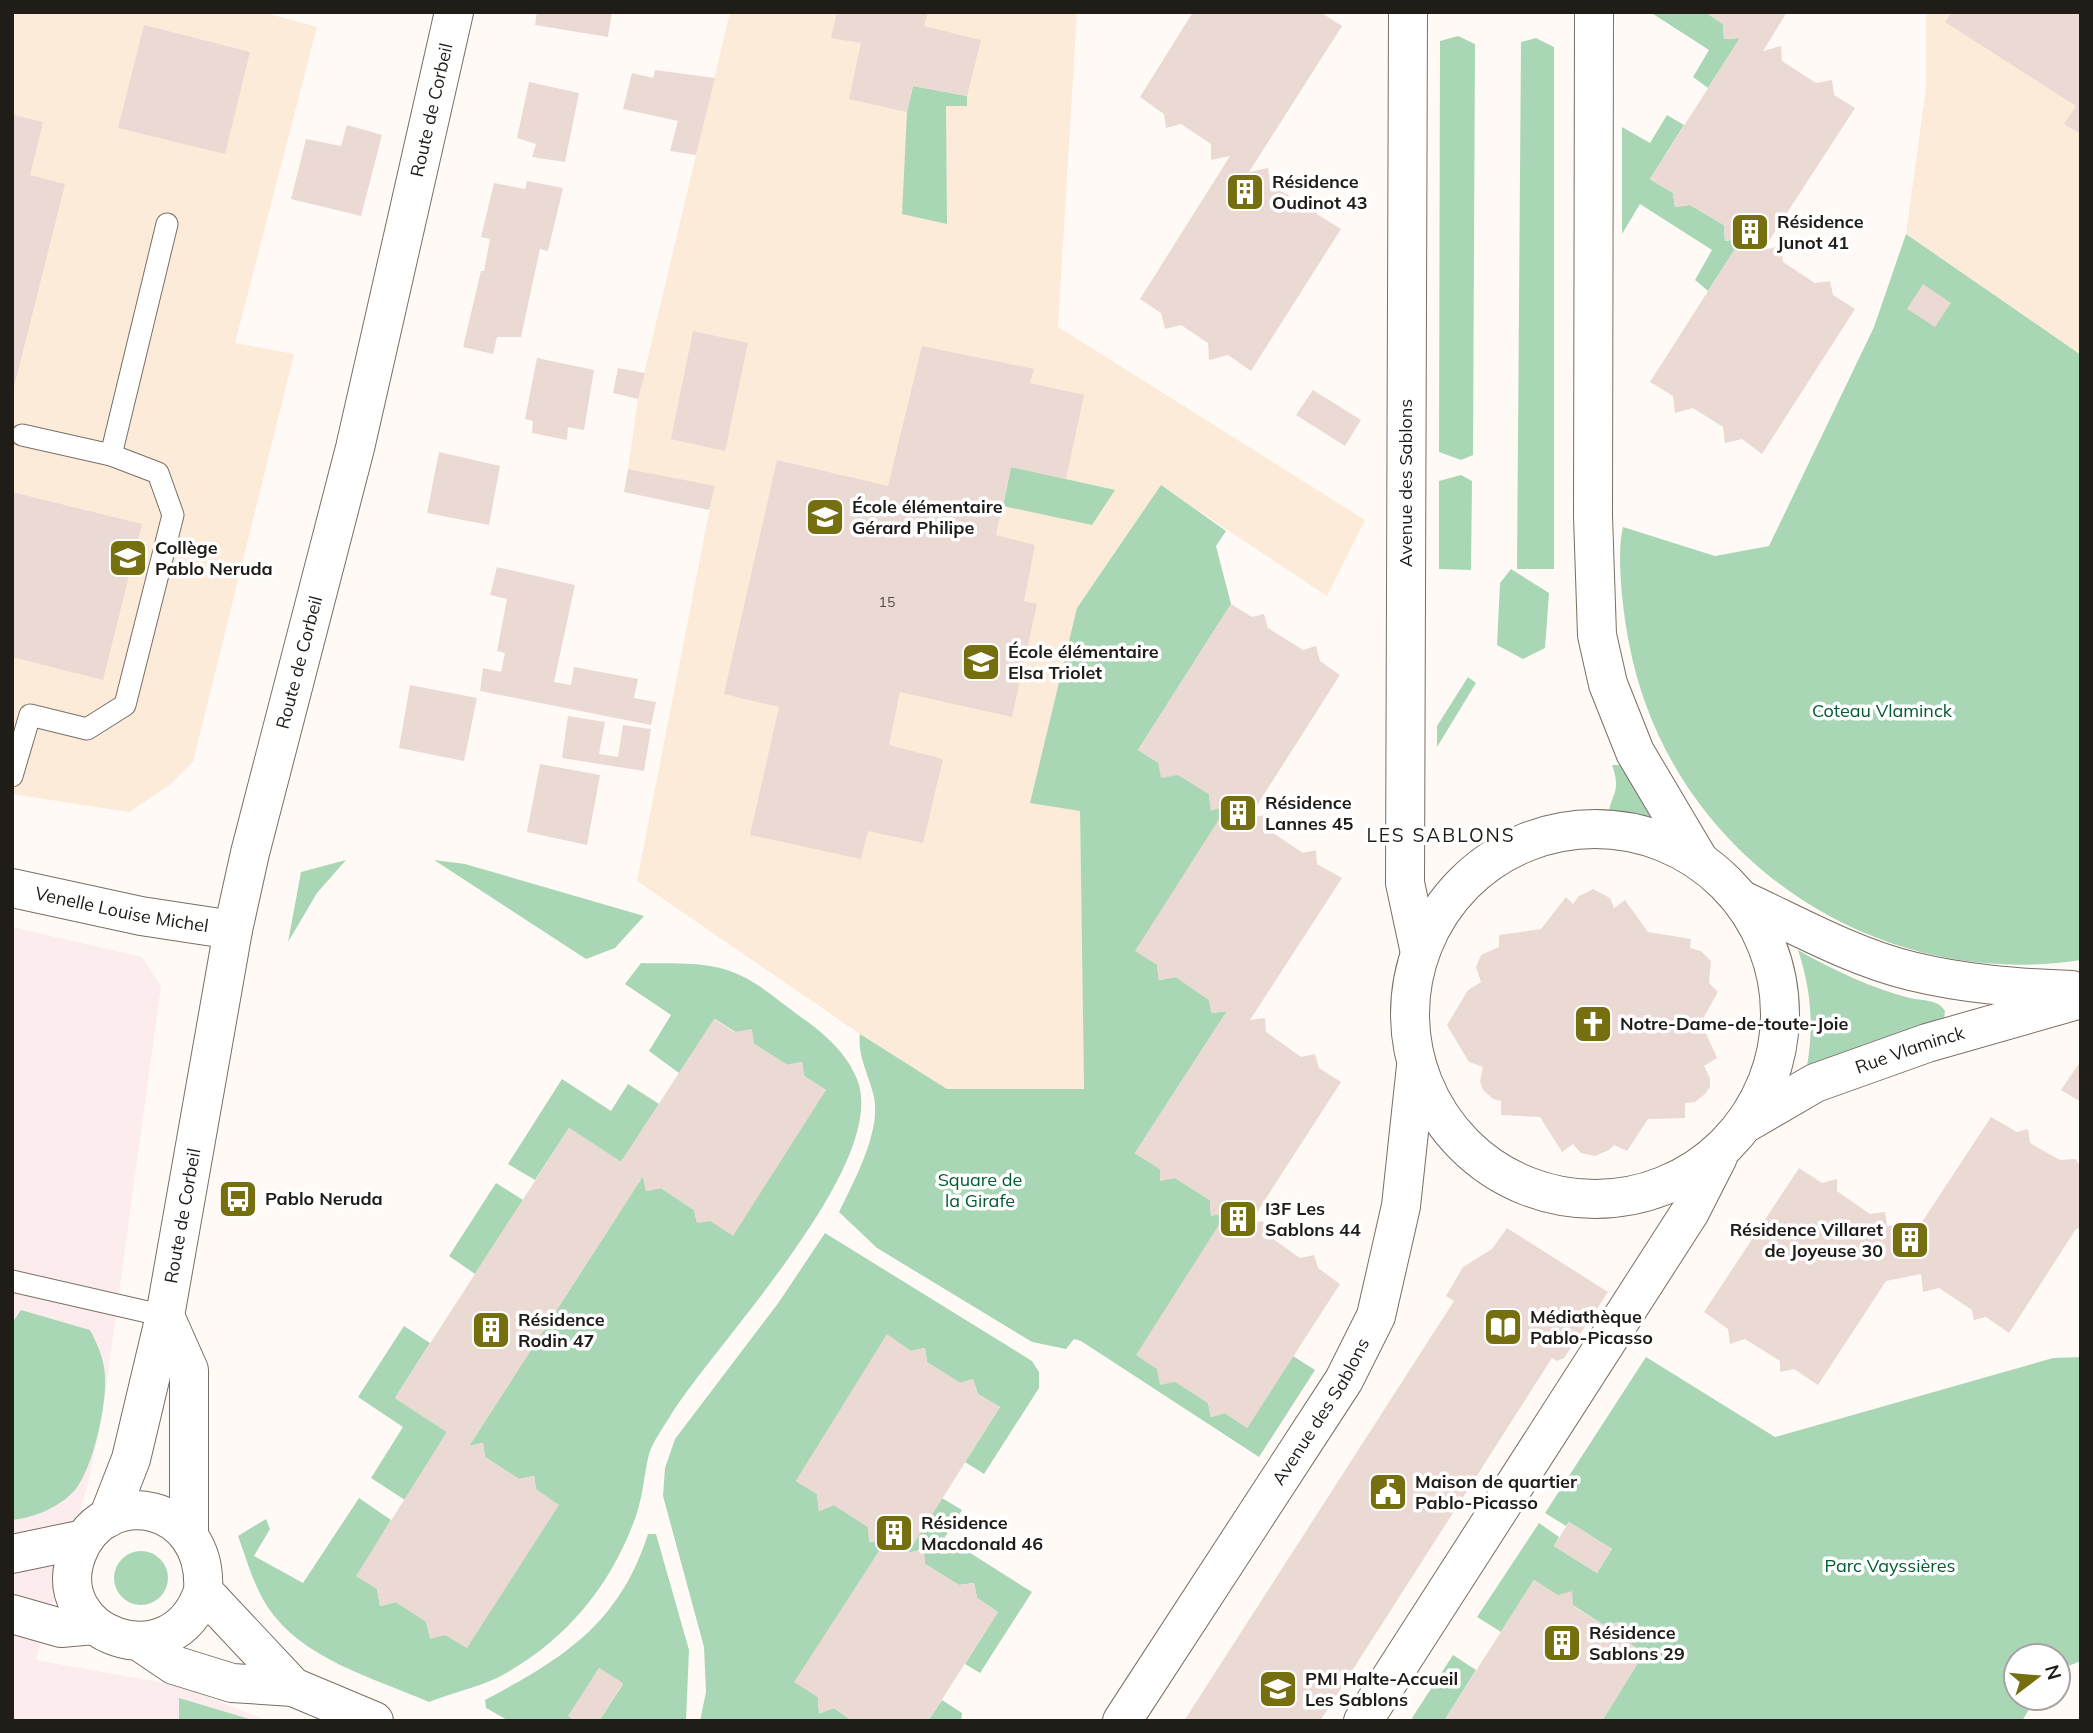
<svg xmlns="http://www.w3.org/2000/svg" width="2093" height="1733" font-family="Mulish,sans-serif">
  <rect width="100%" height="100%" fill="#fffaf5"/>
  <polygon fill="#fdeced" points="12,927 142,957 161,986 103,1410 89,1480 36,1660 181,1686 268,1721 12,1721"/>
  <g fill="#fdebd9">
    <polygon points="12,12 262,12 317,27 235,343 294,354 193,762 171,784 129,812 12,794"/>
    <polygon points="730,12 1077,12 1058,327 1365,520 1327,596 1161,486 1077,608 1084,1089 947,1089 860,1034 637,881 714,487 628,469 638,399"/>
    <polygon points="1926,12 2081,12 2081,355 1906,234 1926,88"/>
  </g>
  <g fill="#a9d7b6">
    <polygon points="1650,12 1705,12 1723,24 1724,39 1740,38 1708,88 1693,77 1709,50"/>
    <polygon points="1458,36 1475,44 1473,455 1461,460 1439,452 1440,41"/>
    <polygon points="1536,38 1554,47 1554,569 1517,569 1521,42"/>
    <polygon points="913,86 967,96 967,106 946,106 947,224 902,214 907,112"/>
    <polygon points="1667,115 1684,125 1650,179 1673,193 1675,207 1690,205 1724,225 1725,241 1742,238 1708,291 1695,280 1712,250 1640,204 1622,234 1622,127 1650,143"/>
    <path d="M1906 234 2081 355V960C1871 993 1668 852 1629 643 1623 613 1616 556 1623 527L1715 556 1769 546 1874 327Z"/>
    <polygon points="1011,467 1115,490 1092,525 1003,506"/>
    <polygon points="1461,475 1472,481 1471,570 1439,569 1439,481"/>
    <path d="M1161 485 1226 531 1216 546 1231 604 1138 750 1209 794 1211 810 1228 805 1157 965 1159 980 1176 977 1209 1000 1212 1013 1227 1011 1135 1153 1160 1169V1180L1175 1178 1210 1200 1211 1216 1227 1212 1157 1369 1208 1403 1211 1417 1225 1413 1247 1428 1293 1356 1315 1370 1259 1457 1081 1341 1074 1339 1066 1349 1032 1342 877 1248 839 1212C854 1181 881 1132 874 1097 869 1075 857 1056 860 1034L947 1089H1084L1080 811 1030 803 1077 608Z"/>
    <polygon points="1511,569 1549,593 1545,648 1523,659 1497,645 1500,583"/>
    <polygon points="1468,677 1476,683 1437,747 1437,726"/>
    <path d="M1612 765H1623L1665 836 1643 824 1609 817C1608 796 1623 795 1612 765Z"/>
    <polygon points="346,860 317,893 288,942 301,872"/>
    <polygon points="434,860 465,864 644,916 615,948 586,959"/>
    <path d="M1798 950C1833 970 1871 988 1910 998 1923 1001 1938 999 1945 1011L1944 1021 1807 1066C1814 1025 1811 990 1798 950Z"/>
    <path d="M641 963C670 964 702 961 730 971 757 980 782 1004 805 1020 826 1035 847 1054 857 1079 891 1162 716 1343 672 1413 665 1425 653 1441 649 1454 644 1475 643 1496 636 1516 612 1583 570 1636 508 1672 485 1686 454 1692 429 1702 374 1678 301 1659 267 1606 254 1586 246 1558 238 1536L266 1519 270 1529 254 1556 303 1583 359 1498 391 1520 357 1576 377 1589 380 1606 396 1602 467 1648 536 1489 534 1476 519 1479 485 1457 483 1443 469 1446 643 1176 646 1191 661 1188 694 1210 697 1222 710 1221 826 1090 804 1076 802 1062 787 1065 715 1019 679 1073 649 1051 671 1015 625 984Z"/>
    <polygon points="562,1079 611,1111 628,1084 659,1104 621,1162 569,1128 535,1180 508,1164"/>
    <polygon points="496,1183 523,1200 475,1274 449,1256"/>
    <polygon points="825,1233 1032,1361 1039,1372 1039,1388 984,1474 965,1462 1000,1407 978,1394 973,1379 960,1383 927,1362 925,1348 911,1351 887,1335 796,1481 817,1494 819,1511 834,1505 868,1527 870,1542 887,1539 795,1682 818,1697 819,1713 834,1708 852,1721 700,1721 706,1692 704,1647 663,1496 665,1468 675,1439 779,1302"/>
    <path d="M21 1310 90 1330C98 1345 104 1359 105 1376 107 1405 93 1468 75 1490 60 1507 34 1518 12 1520V1323Z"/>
    <polygon points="404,1326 430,1343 395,1398 447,1432 405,1500 371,1478 403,1427 358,1397"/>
    <polygon points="1646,1357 1775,1437 2053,1358 2081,1357 2081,1661 2058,1670 2058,1656 2016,1656 2016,1698 2036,1698 2022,1721 1602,1721 1644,1653 1619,1636 1619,1622 1605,1626 1534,1580 1501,1632 1477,1617 1539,1523 1559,1537 1554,1546 1597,1573 1612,1549 1569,1522 1566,1526 1545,1513"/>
    <polygon points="942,1498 962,1510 945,1537 1032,1592 980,1673 965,1664 998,1612 977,1598 974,1583 959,1585 925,1564 923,1549 908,1553"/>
    <path d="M648 1534H656L689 1650 686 1721H599L623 1684 599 1668 569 1716 575 1721H509L486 1708 485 1700C564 1658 619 1624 648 1534Z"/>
    <circle cx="141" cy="1578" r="27"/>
    <polygon points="1453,1655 1476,1670 1444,1721 1416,1721 1412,1718"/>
    <polygon points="179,1698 256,1721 179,1721"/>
    <polygon points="942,1700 962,1713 961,1721 928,1721"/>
  </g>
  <g fill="#ebd9d3">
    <polygon points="537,12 612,12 608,37 535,25"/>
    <polygon points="837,12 928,12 924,26 981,40 967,96 913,86 907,112 849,99 861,43 831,38"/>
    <polygon points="1193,12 1320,12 1342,26 1249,172 1268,168 1270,184 1302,204 1315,200 1317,214 1341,229 1251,371 1228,355 1209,360 1208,343 1181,325 1165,329 1161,313 1140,299 1230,156 1211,160 1211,144 1181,124 1166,128 1164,114 1140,97"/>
    <polygon points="1705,12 1787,12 1763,51 1781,46 1782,61 1816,83 1832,80 1834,95 1855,108 1763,250 1781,246 1783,262 1815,283 1830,281 1833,295 1855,309 1762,454 1742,439 1725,443 1723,427 1693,408 1675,413 1673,396 1650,382 1742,238 1725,241 1724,225 1690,205 1675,207 1673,193 1650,179 1740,38 1724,39 1723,24"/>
    <polygon points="1952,12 2081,12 2081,134 2064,124 2076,106 1945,22"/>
    <polygon points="144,25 250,52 225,154 118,128"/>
    <polygon points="655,70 715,78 696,155 670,151 678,121 623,109 632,73 653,78"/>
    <polygon points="529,82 579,93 565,162 532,157 536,144 517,138"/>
    <polygon points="14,115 43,122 30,175 65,184 13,391"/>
    <polygon points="347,125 382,135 361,216 291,199 306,139 341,146"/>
    <polygon points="527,181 563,188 548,251 540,249 521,337 497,337 493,354 463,347 481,271 484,271 490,239 481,237 494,183 525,189"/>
    <polygon points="1923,284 1951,303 1935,327 1907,309"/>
    <polygon points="693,331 748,343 725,451 671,439"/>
    <polygon points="922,346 1034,369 1030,383 1084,395 1066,479 1011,467 996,535 1035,545 1024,601 1037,604 1012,717 900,692 889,745 943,759 923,843 868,831 861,859 750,835 779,707 724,694 777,460 888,486"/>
    <polygon points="537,358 594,370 584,430 568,427 567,440 532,433 533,421 525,419"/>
    <polygon points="618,368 645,373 638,399 613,393"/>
    <polygon points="1313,390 1361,420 1345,446 1296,415"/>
    <polygon points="439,452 500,466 489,525 427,513"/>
    <polygon points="628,469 715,486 709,510 624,492"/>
    <polygon points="12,492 142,524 103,680 12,657"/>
    <polygon points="497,567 575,585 554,682 571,685 574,667 638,679 634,698 656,702 651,725 480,691 483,668 501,672 505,653 497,651 507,599 490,595"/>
    <polygon points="1231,604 1252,617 1264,614 1268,628 1303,650 1316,646 1320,661 1340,675 1249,818 1265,815 1267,829 1303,853 1316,850 1317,864 1342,878 1250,1020 1265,1018 1266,1032 1301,1057 1315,1054 1319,1068 1341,1082 1250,1223 1263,1221 1266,1234 1300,1258 1314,1255 1318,1268 1340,1284 1247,1428 1225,1413 1211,1417 1208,1403 1175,1382 1160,1385 1157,1369 1136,1355 1227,1212 1211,1216 1210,1200 1175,1178 1160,1181 1160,1169 1135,1153 1227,1011 1211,1013 1209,1000 1176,977 1159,980 1157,965 1135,951 1228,805 1211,811 1209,794 1178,775 1161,778 1158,762 1138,750"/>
    <polygon points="410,685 477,698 464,761 399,748"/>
    <polygon points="568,716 605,722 599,754 618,757 623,725 651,729 644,771 562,758"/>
    <polygon points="540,764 600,775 587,845 527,832"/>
    <polygon points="1593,889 1610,898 1614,908 1625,900 1648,932 1691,939 1690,948 1701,951 1711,961 1709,983 1718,992 1701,1022 1717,1058 1704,1066 1710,1078 1710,1087 1705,1094 1695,1102 1685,1103 1685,1118 1648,1119 1627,1151 1614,1145 1609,1150 1595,1156 1581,1153 1573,1144 1562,1152 1540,1117 1501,1115 1501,1101 1493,1099 1483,1090 1480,1081 1483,1067 1469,1062 1447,1025 1468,990 1481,982 1476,967 1481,955 1499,947 1499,935 1541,929 1566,897 1573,904 1579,896"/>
    <polygon points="714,1019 734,1032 752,1029 754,1044 787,1065 802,1062 804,1076 826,1090 733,1236 710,1221 697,1223 694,1210 661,1188 646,1191 643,1176 469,1446 483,1443 485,1457 519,1479 534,1476 536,1489 559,1505 467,1648 445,1635 430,1639 426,1622 396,1602 380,1606 377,1589 356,1576 447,1432 395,1398 569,1128 621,1162"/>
    <polygon points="2078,1065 2081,1066 2081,1102 2061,1090"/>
    <polygon points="1991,1117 2017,1132 2028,1129 2030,1143 2060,1160 2076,1159 2081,1169 2081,1228 2076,1229 2009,1333 1986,1317 1974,1320 1972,1310 1939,1288 1923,1292 1921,1274 1886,1281 1818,1385 1794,1369 1780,1372 1780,1361 1745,1339 1730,1344 1728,1329 1704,1312 1799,1168 1822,1183 1837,1179 1837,1191 1870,1214 1885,1212 1887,1226 1922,1222"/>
    <polygon points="1507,1228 1608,1292 1564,1358 1557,1361 1552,1358 1320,1721 1184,1721 1454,1301 1446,1296 1463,1267 1492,1249"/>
    <polygon points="887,1334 911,1351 925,1348 927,1362 960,1383 973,1379 978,1394 1000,1407 908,1553 924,1549 925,1564 959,1585 974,1583 977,1598 998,1612 928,1721 852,1721 834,1708 819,1714 818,1697 794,1682 887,1539 869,1542 868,1527 834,1505 819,1511 817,1494 796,1481"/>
    <polygon points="1569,1522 1612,1549 1597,1573 1554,1546"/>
    <polygon points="1534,1580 1558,1595 1572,1591 1573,1606 1605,1626 1619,1622 1619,1636 1644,1653 1602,1721 1444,1721"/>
    <polygon points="599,1668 623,1683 599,1721 575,1721 568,1716"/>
  </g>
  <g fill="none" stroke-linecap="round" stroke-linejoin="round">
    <g stroke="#796f64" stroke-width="23">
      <g id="lane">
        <polyline points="111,455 167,224"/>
        <polyline points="12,776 30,715 87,729 125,705 173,515 158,473 111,455 22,435"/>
        <polyline points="12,1281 165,1316"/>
      </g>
    </g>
    <g stroke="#796f64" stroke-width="40">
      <g id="street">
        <polyline points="1408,12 1405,883 1420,953"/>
        <polyline points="1594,12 1593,516 1597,635 1608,684 1635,752 1699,860"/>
        <circle cx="1595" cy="1014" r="185"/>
        <path id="s1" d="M12 888 141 916 233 930"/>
        <path d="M1742 900C1796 925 1853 957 1911 971 1964 984 2017 988 2072 990"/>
        <path id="s2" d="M1748 1122 1815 1083 1927 1043 2081 999"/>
        <polyline points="165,1316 189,1370 189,1534"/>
        <path id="s3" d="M108 1518 131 1459 165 1316 233 930 250 853 355 448 454 12"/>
        <polyline points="12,1554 84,1539"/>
        <path d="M203 1591C173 1682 46 1635 77 1554 104 1482 209 1502 203 1591L293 1687"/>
        <polyline points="12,1614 61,1628 94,1625"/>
        <polyline points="140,1642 174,1665 232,1683 293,1687 374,1721"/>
        <path id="s4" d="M1122 1721 1344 1380 1376 1316 1401 1206 1416 1066"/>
        <polyline points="1363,1721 1690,1212 1718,1157"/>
      </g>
    </g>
    <use href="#lane" stroke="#fff" stroke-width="21"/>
    <use href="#street" stroke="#fff" stroke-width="38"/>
  </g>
  <defs>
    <g id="building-square" transform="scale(2.0125)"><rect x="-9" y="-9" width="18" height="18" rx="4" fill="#756f10" stroke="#fff"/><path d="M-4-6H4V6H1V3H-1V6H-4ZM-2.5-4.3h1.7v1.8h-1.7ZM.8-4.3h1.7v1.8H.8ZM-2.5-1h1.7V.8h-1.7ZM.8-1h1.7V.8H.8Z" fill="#fff"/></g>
    <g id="school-square" transform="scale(2.0125)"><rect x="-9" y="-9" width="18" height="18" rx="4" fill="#756f10" stroke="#fff"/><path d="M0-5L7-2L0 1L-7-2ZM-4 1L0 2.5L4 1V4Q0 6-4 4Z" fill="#fff"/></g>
    <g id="church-square" transform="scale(2.0125)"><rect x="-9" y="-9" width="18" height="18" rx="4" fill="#756f10" stroke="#fff"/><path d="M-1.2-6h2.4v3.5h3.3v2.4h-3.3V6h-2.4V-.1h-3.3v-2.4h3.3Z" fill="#fff"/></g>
    <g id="bus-square" transform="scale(2.0125)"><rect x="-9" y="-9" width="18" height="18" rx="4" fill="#756f10" stroke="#fff"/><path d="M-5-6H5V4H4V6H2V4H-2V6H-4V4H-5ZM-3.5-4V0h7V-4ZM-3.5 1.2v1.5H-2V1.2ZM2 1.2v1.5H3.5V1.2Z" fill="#fff"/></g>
    <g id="library-square" transform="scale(2.0125)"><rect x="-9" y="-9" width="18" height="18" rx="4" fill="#756f10" stroke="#fff"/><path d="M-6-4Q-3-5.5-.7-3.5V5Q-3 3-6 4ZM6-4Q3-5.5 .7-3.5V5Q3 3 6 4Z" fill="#fff"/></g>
    <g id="civic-square" transform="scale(2.0125)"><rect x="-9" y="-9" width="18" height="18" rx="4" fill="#756f10" stroke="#fff"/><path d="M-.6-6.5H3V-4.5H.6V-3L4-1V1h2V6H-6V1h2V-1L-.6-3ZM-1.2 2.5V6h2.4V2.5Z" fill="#fff"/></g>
  </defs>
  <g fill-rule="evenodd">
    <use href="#building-square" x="1245" y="192"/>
    <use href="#building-square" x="1750" y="232"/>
    <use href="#school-square" x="825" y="517"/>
    <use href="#school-square" x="128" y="558"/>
    <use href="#school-square" x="981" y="662"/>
    <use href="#building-square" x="1238" y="813"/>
    <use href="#church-square" x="1593" y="1024"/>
    <use href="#bus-square" x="238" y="1199"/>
    <use href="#building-square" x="1238" y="1219"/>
    <use href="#building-square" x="1910" y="1240"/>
    <use href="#library-square" x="1503" y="1327"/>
    <use href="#building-square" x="491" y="1330"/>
    <use href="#civic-square" x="1388" y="1492"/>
    <use href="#building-square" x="894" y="1533"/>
    <use href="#building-square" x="1562" y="1643"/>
    <use href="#school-square" x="1278" y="1689"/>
  </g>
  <g text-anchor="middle" stroke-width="7" stroke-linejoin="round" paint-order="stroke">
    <g font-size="14" fill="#534b46">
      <text x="887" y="607">15</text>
    </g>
    <g font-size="18" fill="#201c17" stroke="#fff">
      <text dy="6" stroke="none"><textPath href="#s3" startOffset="1446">Route de Corbeil</textPath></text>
      <text transform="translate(1406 483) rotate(-90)" y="6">Avenue des Sablons</text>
      <text dy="6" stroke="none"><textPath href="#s3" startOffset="878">Route de Corbeil</textPath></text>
      <text dy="6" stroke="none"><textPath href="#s1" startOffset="112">Venelle Louise Michel</textPath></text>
      <text dy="6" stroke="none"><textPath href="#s2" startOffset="178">Rue Vlaminck</textPath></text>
      <text dy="6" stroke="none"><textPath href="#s3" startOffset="312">Route de Corbeil</textPath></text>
      <text dy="6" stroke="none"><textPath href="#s4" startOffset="368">Avenue des Sablons</textPath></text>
    </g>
    <g font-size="18" font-weight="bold" fill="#201c17" stroke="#fff" text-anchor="start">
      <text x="1272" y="188">Résidence<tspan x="1272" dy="21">Oudinot 43</tspan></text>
      <text x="1777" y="228">Résidence<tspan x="1777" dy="21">Junot 41</tspan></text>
      <text x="852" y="513">École élémentaire<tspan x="852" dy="21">Gérard Philipe</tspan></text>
      <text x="155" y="554">Collège<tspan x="155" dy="21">Pablo Neruda</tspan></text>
      <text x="1008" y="658">École élémentaire<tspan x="1008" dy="21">Elsa Triolet</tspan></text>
      <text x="1265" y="809">Résidence<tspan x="1265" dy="21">Lannes 45</tspan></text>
      <text x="1620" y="1030">Notre-Dame-de-toute-Joie</text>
      <text x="265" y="1205">Pablo Neruda</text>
      <text x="1265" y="1215">I3F Les<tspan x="1265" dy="21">Sablons 44</tspan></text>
      <text x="1883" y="1236" text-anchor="end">Résidence Villaret<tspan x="1883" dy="21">de Joyeuse 30</tspan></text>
      <text x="1530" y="1323">Médiathèque<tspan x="1530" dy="21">Pablo-Picasso</tspan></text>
      <text x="518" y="1326">Résidence<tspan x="518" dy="21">Rodin 47</tspan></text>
      <text x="1415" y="1488">Maison de quartier<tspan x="1415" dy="21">Pablo-Picasso</tspan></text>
      <text x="921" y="1529">Résidence<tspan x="921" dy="21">Macdonald 46</tspan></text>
      <text x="1589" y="1639">Résidence<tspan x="1589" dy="21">Sablons 29</tspan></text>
      <text x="1305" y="1685">PMI Halte-Accueil<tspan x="1305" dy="21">Les Sablons</tspan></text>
    </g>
    <g font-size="18" fill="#005b2f" stroke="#fff">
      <text x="1882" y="717">Coteau Vlaminck</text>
      <text x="980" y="1186">Square de<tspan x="980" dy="21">la Girafe</tspan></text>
      <text x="1890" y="1572">Parc Vayssières</text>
    </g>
    <g font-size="19" letter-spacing="2" fill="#201c17" stroke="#fff">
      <text x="1441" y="842">LES SABLONS</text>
    </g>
  </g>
  <rect width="2093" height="1733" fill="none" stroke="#201c17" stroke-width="28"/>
  <g transform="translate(2037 1677) rotate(74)"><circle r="33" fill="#ffffff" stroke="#a6a4a2" stroke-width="2"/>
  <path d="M0-5L12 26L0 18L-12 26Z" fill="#756f10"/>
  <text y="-10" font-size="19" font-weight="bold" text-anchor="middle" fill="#201c17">N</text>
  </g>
</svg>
